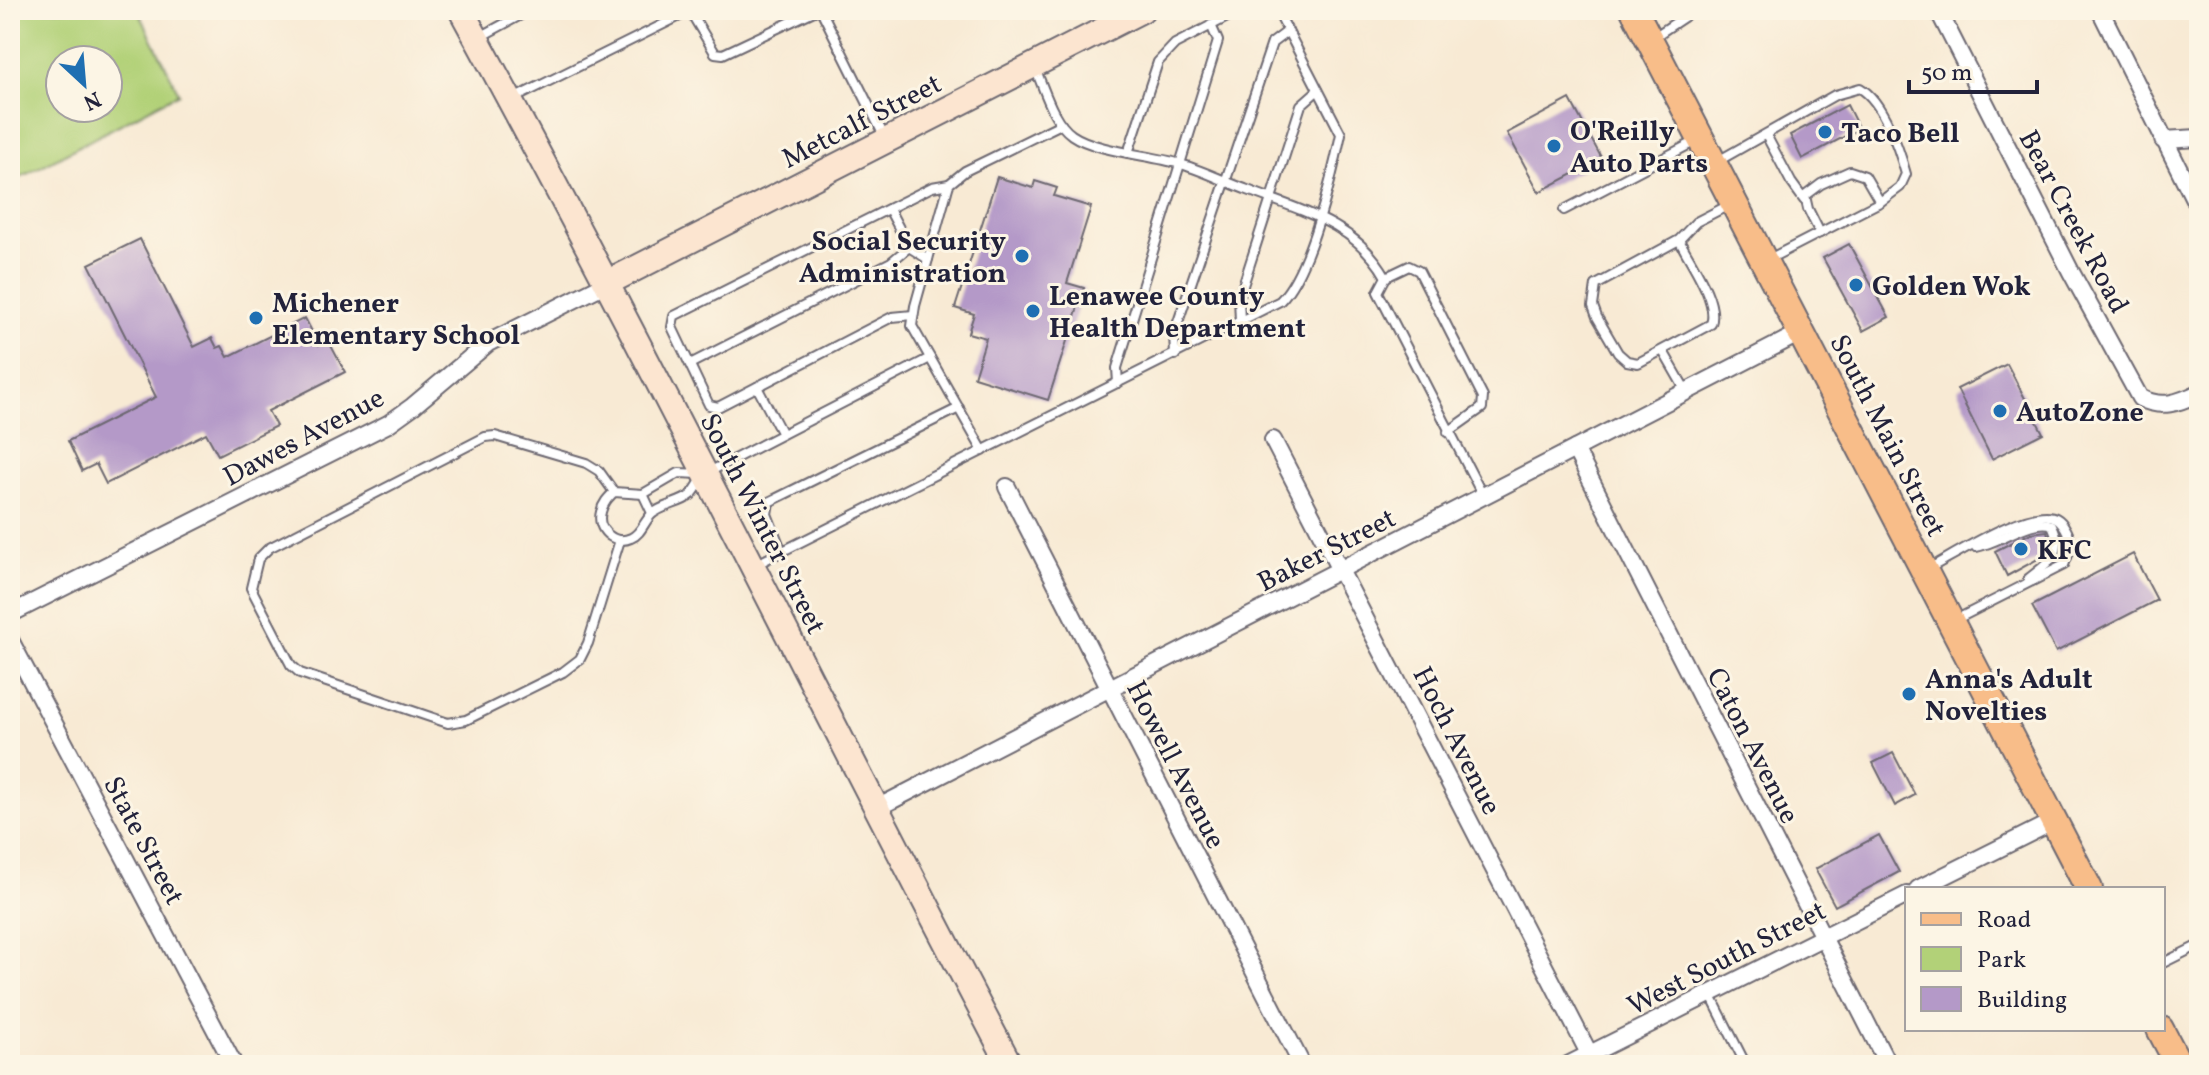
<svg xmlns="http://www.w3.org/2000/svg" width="2209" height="1075" font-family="Vollkorn,serif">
  <rect width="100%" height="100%" fill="#fcf5e5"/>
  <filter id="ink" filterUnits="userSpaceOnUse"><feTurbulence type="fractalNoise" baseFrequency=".0125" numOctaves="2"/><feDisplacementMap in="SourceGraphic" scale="16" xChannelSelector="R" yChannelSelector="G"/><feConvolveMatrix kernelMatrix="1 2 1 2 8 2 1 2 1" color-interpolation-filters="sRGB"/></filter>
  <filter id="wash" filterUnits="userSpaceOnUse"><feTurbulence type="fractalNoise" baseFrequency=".006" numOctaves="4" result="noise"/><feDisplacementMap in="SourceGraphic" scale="32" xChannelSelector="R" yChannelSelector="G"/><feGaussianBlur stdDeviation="1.8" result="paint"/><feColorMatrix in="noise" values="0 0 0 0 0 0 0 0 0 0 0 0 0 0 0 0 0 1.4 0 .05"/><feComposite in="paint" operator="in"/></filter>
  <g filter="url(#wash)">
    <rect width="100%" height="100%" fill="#f8ead4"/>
    <path fill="#b2d178" stroke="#6a7a5a" stroke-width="2" fill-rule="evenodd" d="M10 10H138L179 93 10 183ZM108 60V108H60V60Z"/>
    <g id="blocks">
      <g fill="#b499c8">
        <polygon points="1570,99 1602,159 1539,192 1507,133"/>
        <polygon points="1847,105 1859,129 1802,159 1790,135"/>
        <polygon points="997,177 1033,188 1035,181 1057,188 1054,196 1091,207 1067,283 1084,288 1048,400 974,377 986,338 968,333 974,314 955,308"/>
        <polygon points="140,239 194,347 212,338 217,348 222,346 228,357 305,318 319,345 328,340 345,372 268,411 276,426 218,455 206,433 106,484 96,464 82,471 68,441 156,397 89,264"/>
        <polygon points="1849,244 1889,317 1863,331 1823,258"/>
        <polygon points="2007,364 2043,433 1992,459 1957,389"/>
        <polygon points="2047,531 2050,542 2042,546 2045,555 2007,576 1995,551 2031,533"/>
        <polygon points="2133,554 2157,600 2056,652 2032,606"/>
        <polygon points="1893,753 1915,795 1895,806 1873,763"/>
        <polygon points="1879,835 1899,872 1835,906 1815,869"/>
      </g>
    </g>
  </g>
  <g filter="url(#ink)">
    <use href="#blocks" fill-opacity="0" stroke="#6d6871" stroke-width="2"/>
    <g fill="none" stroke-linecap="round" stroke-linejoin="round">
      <g stroke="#6d6871" stroke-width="12">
        <g id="lane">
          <polyline points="821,10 884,136"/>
          <polyline points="478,38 530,10"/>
          <polyline points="1651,39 1684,17 1681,10"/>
          <path d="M1034 66C1044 87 1052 121 1072 135 1095 151 1149 155 1177 163 1200 169 1223 181 1245 189 1299 210 1356 223 1386 277L1378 292 1483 496"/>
          <polyline points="511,100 690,11 715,53 723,54 816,10"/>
          <polyline points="1766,135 1791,182 1804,200"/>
          <polyline points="1128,153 1158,62 1175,44 1241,10"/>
          <path d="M1718 161 1835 95 1860 88C1883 101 1899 149 1906 174L1900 187 1880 202 1767 260"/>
          <polyline points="889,209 909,247 928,259"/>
          <polyline points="1564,210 1696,141"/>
          <polyline points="1820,233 1808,209 1805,196 1821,184 1850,171 1865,176 1880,202"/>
          <path d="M1679 240C1690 261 1719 302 1711 324L1638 363 1627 361 1618 353 1597 317 1593 306 1596 285 1679 240 1696 222 1729 205"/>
          <polyline points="1386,277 1409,266 1419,271 1483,397 1482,408 1448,432"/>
          <polyline points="913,315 892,317 718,407 709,405 672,327 674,316 932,187 949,184"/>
          <polyline points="1240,321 1239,298 1301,105 1318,90"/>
          <polyline points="1663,351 1686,391"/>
          <polyline points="1175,355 1174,334 1272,43 1288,31"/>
          <polyline points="690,364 891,262 909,247"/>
          <polyline points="1118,383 1117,368 1218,41 1211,25"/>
          <polyline points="757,387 782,434"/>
          <polyline points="983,451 912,326 915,306 949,184 965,171 1061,124"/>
          <path d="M700 474 679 473 643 494 614 492C608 498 603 503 601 512 596 529 614 546 631 538 641 534 644 522 651 515 661 505 680 504 691 495 696 490 701 480 705 474L930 358"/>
          <polyline points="614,492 599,471 586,463 495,436 485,437 269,548 258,559 251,588 291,665 300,673 448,723 466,720 563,672 580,659 588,643 620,540"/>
          <polyline points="643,494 652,513"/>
          <path d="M1976 547C2000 543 2031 517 2052 525 2066 554 2049 562 2028 579"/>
          <polyline points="782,552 767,514 769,502 959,408"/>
          <path d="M755 565 1280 301C1310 271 1332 177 1341 134L1277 10"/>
          <path d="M1928 569C1953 556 2032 505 2056 518 2065 523 2069 535 2072 545L2064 565 1955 620"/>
          <polyline points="2163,963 2199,945"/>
          <polyline points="1710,994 1746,1065"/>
        </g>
      </g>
      <g stroke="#6d6871" stroke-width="20">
        <g id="street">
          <path d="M1938 10 2071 272 2140 398C2162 409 2178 403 2199 393"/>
          <polyline points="2100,10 2199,209"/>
          <polyline points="2163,140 2199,138"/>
          <polyline points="1273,440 1595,1065"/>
          <polyline points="1575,449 1888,1065"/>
          <polyline points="1007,487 1302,1065"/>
          <polyline points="10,614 388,424 413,406 488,343 607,283"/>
          <polyline points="10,640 234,1065"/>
          <polyline points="875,809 1800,333"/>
          <polyline points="1918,889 2054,821"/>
          <polyline points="1568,1065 1907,895"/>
        </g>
      </g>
      <g stroke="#6d6871" stroke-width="28">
        <g id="secondary">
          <path d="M461 10C651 358 825 714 1010 1065"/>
          <polyline points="607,283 1142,10"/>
        </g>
      </g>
      <g stroke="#6d6871" stroke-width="30">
        <g id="primary">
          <polyline points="1634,10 2089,889"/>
          <polyline points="2160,1029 2179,1065"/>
        </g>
      </g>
      <use href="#lane" stroke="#fff" stroke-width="8"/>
      <use href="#street" stroke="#fff" stroke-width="16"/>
      <use href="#secondary" stroke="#fce5d0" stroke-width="24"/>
      <use href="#primary" stroke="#f8bd89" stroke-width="26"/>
    </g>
  </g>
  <g fill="#1f6fb2" stroke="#fcf5e5" stroke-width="3">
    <circle cx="1825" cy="132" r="8"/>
    <circle cx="1554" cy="146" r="8"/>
    <circle cx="1022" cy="256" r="8"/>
    <circle cx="1856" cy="285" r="8"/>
    <circle cx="1033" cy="311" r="8"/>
    <circle cx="256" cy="318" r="8"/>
    <circle cx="2000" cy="411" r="8"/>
    <circle cx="2021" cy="549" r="8"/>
    <circle cx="1909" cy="694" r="8"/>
  </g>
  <g text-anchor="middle" stroke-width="6" stroke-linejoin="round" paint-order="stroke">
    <g font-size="28" fill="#22223b" stroke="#fcf5e5">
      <text transform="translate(861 120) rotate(-27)" y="10">Metcalf Street</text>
      <text transform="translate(2075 221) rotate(62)" y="10">Bear Creek Road</text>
      <text transform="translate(1889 435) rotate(63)" y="10">South Main Street</text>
      <text transform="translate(303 436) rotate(-28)" y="10">Dawes Avenue</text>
      <text transform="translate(764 523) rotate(63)" y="10">South Winter Street</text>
      <text transform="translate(1326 549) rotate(-27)" y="10">Baker Street</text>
      <text transform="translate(1458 740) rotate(63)" y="10">Hoch Avenue</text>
      <text transform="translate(1754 745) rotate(63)" y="10">Caton Avenue</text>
      <text transform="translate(1177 764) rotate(63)" y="10">Howell Avenue</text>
      <text transform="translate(145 840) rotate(62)" y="10">State Street</text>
      <text transform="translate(1726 957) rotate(-27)" y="10">West South Street</text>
    </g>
    <g font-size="28" font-weight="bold" fill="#22223b" stroke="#fcf5e5" text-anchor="start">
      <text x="1570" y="140">O'Reilly<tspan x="1570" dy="32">Auto Parts</tspan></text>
      <text x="1841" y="142">Taco Bell</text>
      <text x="1006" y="250" text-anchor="end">Social Security<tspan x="1006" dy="32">Administration</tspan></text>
      <text x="1872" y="295">Golden Wok</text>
      <text x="1049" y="305">Lenawee County<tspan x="1049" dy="32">Health Department</tspan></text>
      <text x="272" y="312">Michener<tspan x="272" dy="32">Elementary School</tspan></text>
      <text x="2016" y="421">AutoZone</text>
      <text x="2037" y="559">KFC</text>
      <text x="1925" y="688">Anna's Adult<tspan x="1925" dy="32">Novelties</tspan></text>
    </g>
  </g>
  <rect width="2209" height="1075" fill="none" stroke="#fcf5e5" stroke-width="40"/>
  <rect x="1905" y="887" width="260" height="144" fill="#fcf5e5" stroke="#a5a1a1" stroke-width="2"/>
  <rect x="1921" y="913" width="40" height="12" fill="#f8bd89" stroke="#a5a1a1" stroke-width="2"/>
  <text x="1977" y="927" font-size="24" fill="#22223b">Road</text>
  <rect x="1921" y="947" width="40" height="24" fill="#b2d178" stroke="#a5a1a1" stroke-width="2"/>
  <text x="1977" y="967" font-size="24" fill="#22223b">Park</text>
  <rect x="1921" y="987" width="40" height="24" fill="#b499c8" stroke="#a5a1a1" stroke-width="2"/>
  <text x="1977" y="1007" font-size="24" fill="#22223b">Building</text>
  <g transform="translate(84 84) rotate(154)"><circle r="38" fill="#fcf5e5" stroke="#a5a1a1" stroke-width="2"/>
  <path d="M0-6L14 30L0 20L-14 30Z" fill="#1f6fb2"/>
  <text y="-12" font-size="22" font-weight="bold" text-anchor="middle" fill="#22223b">N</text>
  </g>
  <path d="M1909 80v12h128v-12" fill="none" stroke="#22223b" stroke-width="4"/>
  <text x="1921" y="80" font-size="24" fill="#22223b" stroke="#fcf5e5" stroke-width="6" paint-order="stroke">50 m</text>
</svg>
